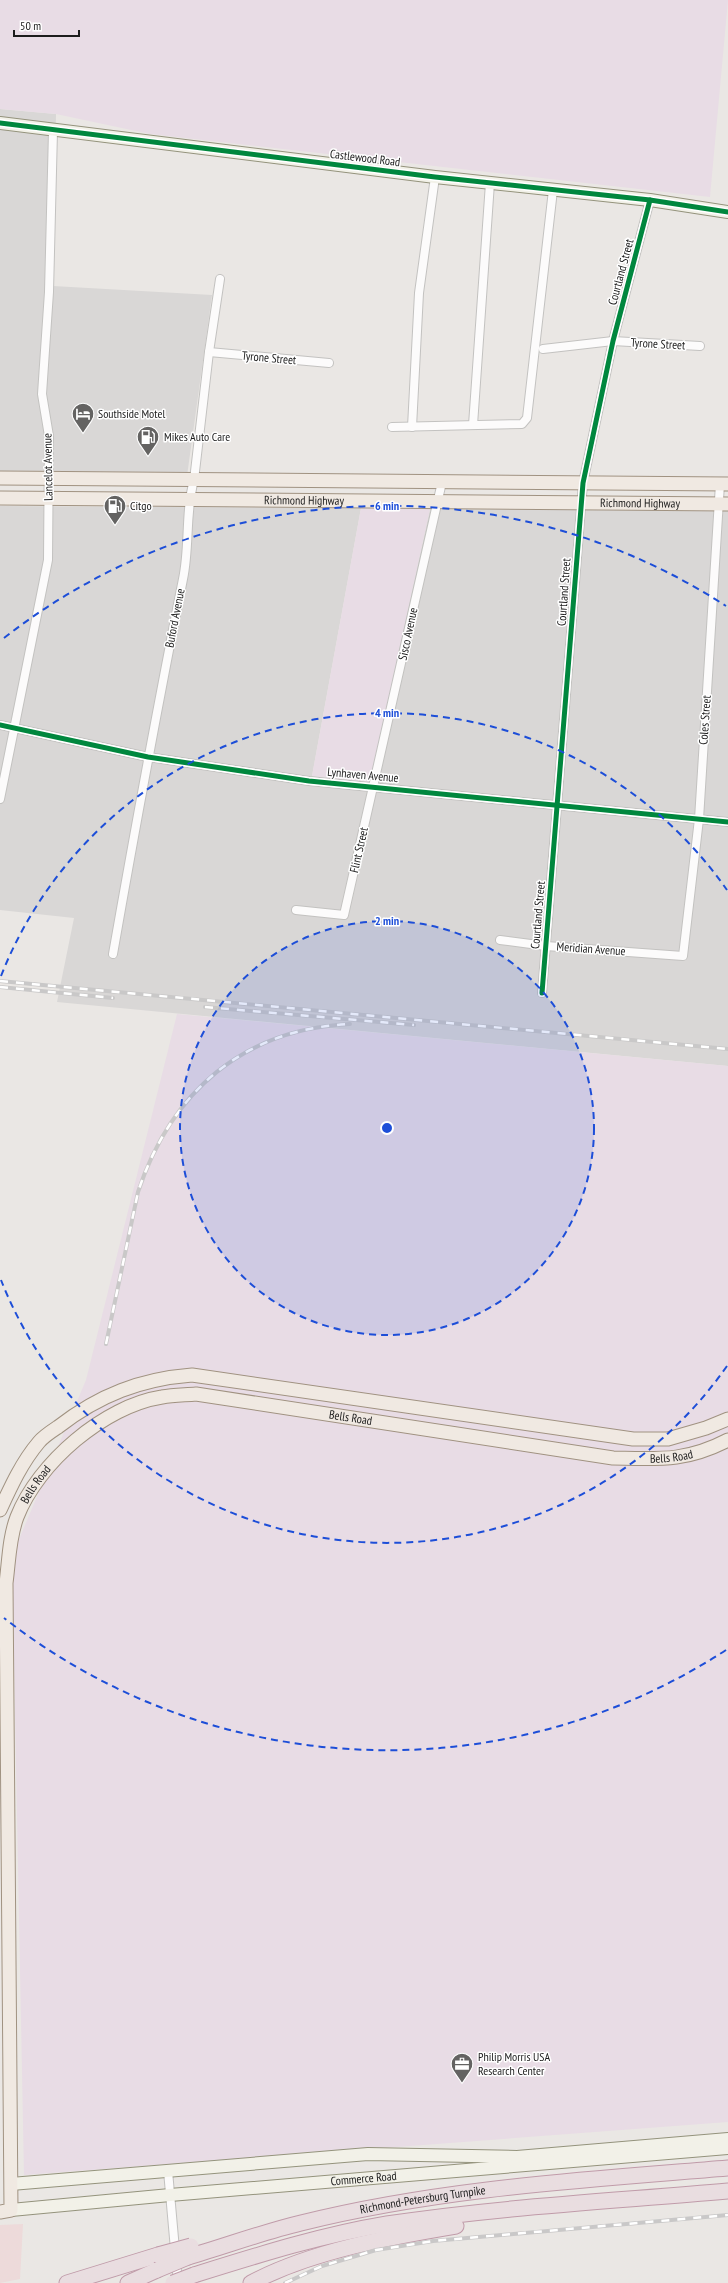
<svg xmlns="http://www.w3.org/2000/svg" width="728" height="2283" font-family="'PT Sans Narrow',sans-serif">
  <rect width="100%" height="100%" fill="#eae7e4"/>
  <g fill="#d9d7d6">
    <polygon points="0,109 56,114 53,286 212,295 187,476 0,475"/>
    <polygon points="0,506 361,508 312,776 369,783 430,509 728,511 728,1066 57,1002 74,918 0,910"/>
  </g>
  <polygon fill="#eddada" points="23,2224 20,2279 0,2283 0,2225"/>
  <g fill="#e8dce5">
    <polygon points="0,0 728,0 710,197 150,134 56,114 0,109"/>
    <polygon points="361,508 430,509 370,783 312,776"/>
    <polygon points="177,1014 728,1066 728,2122 24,2175 12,1556 86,1380"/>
  </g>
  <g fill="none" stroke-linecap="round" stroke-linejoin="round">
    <g stroke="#c3c2c0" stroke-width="10">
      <g id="street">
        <polyline points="543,349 613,341 700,346"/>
        <polyline points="209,352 329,363"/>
        <polyline points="473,425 490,183"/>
        <polyline points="392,427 522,424 527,418 553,190"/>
        <polyline points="412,427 419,293 435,177"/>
        <polyline points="0,725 148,757 309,781 728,822"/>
        <polyline points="0,799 48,560 49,436 42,394 49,292 53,131"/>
        <polyline points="296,910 344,915 442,482"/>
        <polyline points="500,940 546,946 683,956 699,819 720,484"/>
        <path d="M113 954C135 829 158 704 183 579 190 546 185 512 194 480L209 352 220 279"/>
        <polyline points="542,993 583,483 613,341 650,200"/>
        <polyline points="168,2171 178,2283"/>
      </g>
    </g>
    <g stroke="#94937c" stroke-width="14">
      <g id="secondary">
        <polyline points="0,123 435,177 650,200 728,212"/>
        <polyline points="11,2184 368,2154 517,2157 728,2139"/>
        <path id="s1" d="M11 2210 170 2195 728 2148"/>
      </g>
    </g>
    <g stroke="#a09281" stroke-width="15">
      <g id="primary">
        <polyline points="0,478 728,484"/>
        <path id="s2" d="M0 498 728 504"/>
        <path d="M0 1510C11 1486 22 1462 39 1442 44 1436 52 1431 58 1427 99 1395 141 1379 192 1375L633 1439H668L706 1428 728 1419"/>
        <path id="s3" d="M0 2212 11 2210 6 1583C9 1561 9 1538 17 1517 38 1463 104 1406 162 1397 173 1395 185 1395 196 1394L613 1458C658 1459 686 1462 728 1440"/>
      </g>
    </g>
    <g stroke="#c09ba9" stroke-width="17">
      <g id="highway">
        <path id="s4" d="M188 2257C226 2246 263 2232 301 2223 441 2188 585 2180 728 2168"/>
        <path d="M194 2275C258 2255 321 2235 387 2224 500 2207 615 2201 728 2191"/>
        <polyline points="67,2283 158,2255"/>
        <polyline points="128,2283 157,2270"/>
        <path d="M251 2283C311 2251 390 2237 456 2226"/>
      </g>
    </g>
    <use href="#street" stroke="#fcfbfb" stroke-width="8"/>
    <use href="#secondary" stroke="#f2f1e8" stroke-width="12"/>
    <use href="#primary" stroke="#f0e9e2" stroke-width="13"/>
    <use href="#highway" stroke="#e9dde0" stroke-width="15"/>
    <g stroke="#c9c8c8" stroke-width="4">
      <g id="rail">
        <polyline points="0,981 728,1049"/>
        <polyline points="0,987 113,998"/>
        <polyline points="205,1007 414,1025"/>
        <path d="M106 1344 138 1192C171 1092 243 1029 350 1024"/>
        <polyline points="285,2283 322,2266 376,2250 433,2241 728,2215"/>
      </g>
    </g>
    <use href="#rail" stroke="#fff" stroke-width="2.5" stroke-dasharray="8" stroke-linecap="butt"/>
    <g stroke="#c09ba9" stroke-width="17" stroke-linecap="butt">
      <g id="highway-bridge">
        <polyline points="158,2255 191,2246"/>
        <polyline points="157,2270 188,2257"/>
        <polyline points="173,2283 194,2275"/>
      </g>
    </g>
    <use href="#highway-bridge" stroke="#e9dde0" stroke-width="15"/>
    <g stroke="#fff" stroke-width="8">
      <g id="cycleway">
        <polyline points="0,123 435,177 650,200 728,212"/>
        <polyline points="0,725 148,757 309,781 728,822"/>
        <polyline points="542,993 583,483 613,341 650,200"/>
      </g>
    </g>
    <use href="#cycleway" stroke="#00873e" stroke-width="5"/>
  </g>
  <circle cx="387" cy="1128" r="207" fill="#1d4ed8" fill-opacity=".12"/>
  <g fill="none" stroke="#1d4ed8" stroke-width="2" stroke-dasharray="7 5">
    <circle cx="387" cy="1128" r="207"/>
    <path d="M727 1366A415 415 0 0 1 1 1280M1 976A415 415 0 0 1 727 890"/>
    <path d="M726 1650A622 622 0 0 1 4 1618M4 638A622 622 0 0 1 726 606"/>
  </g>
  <defs>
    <g id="hotel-pin" transform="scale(1.15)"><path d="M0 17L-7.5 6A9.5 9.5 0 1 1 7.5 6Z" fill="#646362" stroke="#fff"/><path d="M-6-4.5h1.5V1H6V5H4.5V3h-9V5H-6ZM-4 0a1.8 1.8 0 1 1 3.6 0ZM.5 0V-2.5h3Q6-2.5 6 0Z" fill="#fff"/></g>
    <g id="fuel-pin" transform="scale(1.15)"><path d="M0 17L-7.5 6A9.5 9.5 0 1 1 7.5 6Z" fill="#646362" stroke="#fff"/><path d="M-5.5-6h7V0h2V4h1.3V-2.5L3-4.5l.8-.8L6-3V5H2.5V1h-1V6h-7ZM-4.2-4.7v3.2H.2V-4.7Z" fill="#fff"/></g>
    <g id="office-pin" transform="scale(1.15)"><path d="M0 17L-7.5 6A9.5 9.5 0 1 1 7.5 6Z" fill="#646362" stroke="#fff"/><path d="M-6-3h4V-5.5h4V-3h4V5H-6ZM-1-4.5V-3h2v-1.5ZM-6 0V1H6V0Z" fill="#fff"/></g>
  </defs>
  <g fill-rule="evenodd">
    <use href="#hotel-pin" x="83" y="414"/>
    <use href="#fuel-pin" x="148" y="437"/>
    <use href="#fuel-pin" x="115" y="506"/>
    <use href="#office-pin" x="462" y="2064"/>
  </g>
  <g text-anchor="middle" stroke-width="3" stroke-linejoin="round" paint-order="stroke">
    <g font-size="12" fill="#1c1c1c" stroke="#fff">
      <text transform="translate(365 158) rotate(7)" y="4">Castlewood Road</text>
      <text transform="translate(621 272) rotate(-75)" y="4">Courtland Street</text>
      <text transform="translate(658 344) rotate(3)" y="4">Tyrone Street</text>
      <text transform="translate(269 358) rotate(5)" y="4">Tyrone Street</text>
      <text transform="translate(48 467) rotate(-91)" y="4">Lancelot Avenue</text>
      <text dy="4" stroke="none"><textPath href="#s2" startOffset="304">Richmond Highway</textPath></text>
      <text dy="4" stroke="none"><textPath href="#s2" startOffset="640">Richmond Highway</textPath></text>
      <text transform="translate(564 592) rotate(-86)" y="4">Courtland Street</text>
      <text transform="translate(175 618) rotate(-79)" y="4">Buford Avenue</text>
      <text transform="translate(408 634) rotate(-78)" y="4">Sisco Avenue</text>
      <text transform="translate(705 720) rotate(-86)" y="4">Coles Street</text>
      <text transform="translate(363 775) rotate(5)" y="4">Lynhaven Avenue</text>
      <text transform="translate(359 850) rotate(-77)" y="4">Flint Street</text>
      <text transform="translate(538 915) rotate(-85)" y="4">Courtland Street</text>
      <text transform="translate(591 949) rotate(4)" y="4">Meridian Avenue</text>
      <text dy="4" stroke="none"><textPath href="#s3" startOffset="1091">Bells Road</textPath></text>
      <text dy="4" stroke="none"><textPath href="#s3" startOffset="1415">Bells Road</textPath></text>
      <text dy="4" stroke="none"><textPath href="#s3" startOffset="743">Bells Road</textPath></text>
      <text dy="4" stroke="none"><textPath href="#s1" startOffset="354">Commerce Road</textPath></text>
      <text dy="4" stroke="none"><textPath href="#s4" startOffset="242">Richmond-Petersburg Turnpike</textPath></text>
    </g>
    <g font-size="12" fill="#1c1c1c" stroke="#fff" text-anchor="start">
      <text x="98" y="418">Southside Motel</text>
      <text x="164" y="441">Mikes Auto Care</text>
      <text x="130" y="510">Citgo</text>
      <text x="478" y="2061">Philip Morris USA<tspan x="478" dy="14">Research Center</tspan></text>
    </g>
  </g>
  <circle cx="387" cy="1128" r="6" fill="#1d4ed8" stroke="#fff" stroke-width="2"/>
  <g font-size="12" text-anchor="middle" font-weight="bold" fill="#1d4ed8" stroke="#fff" stroke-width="3" stroke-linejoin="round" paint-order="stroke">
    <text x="387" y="510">6 min</text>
    <text x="387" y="717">4 min</text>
    <text x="387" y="925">2 min</text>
  </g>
  <path d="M14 30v6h65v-6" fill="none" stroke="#1c1c1c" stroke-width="2"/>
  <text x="20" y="30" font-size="12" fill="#1c1c1c" stroke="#ffffff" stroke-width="3" paint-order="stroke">50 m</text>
</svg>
